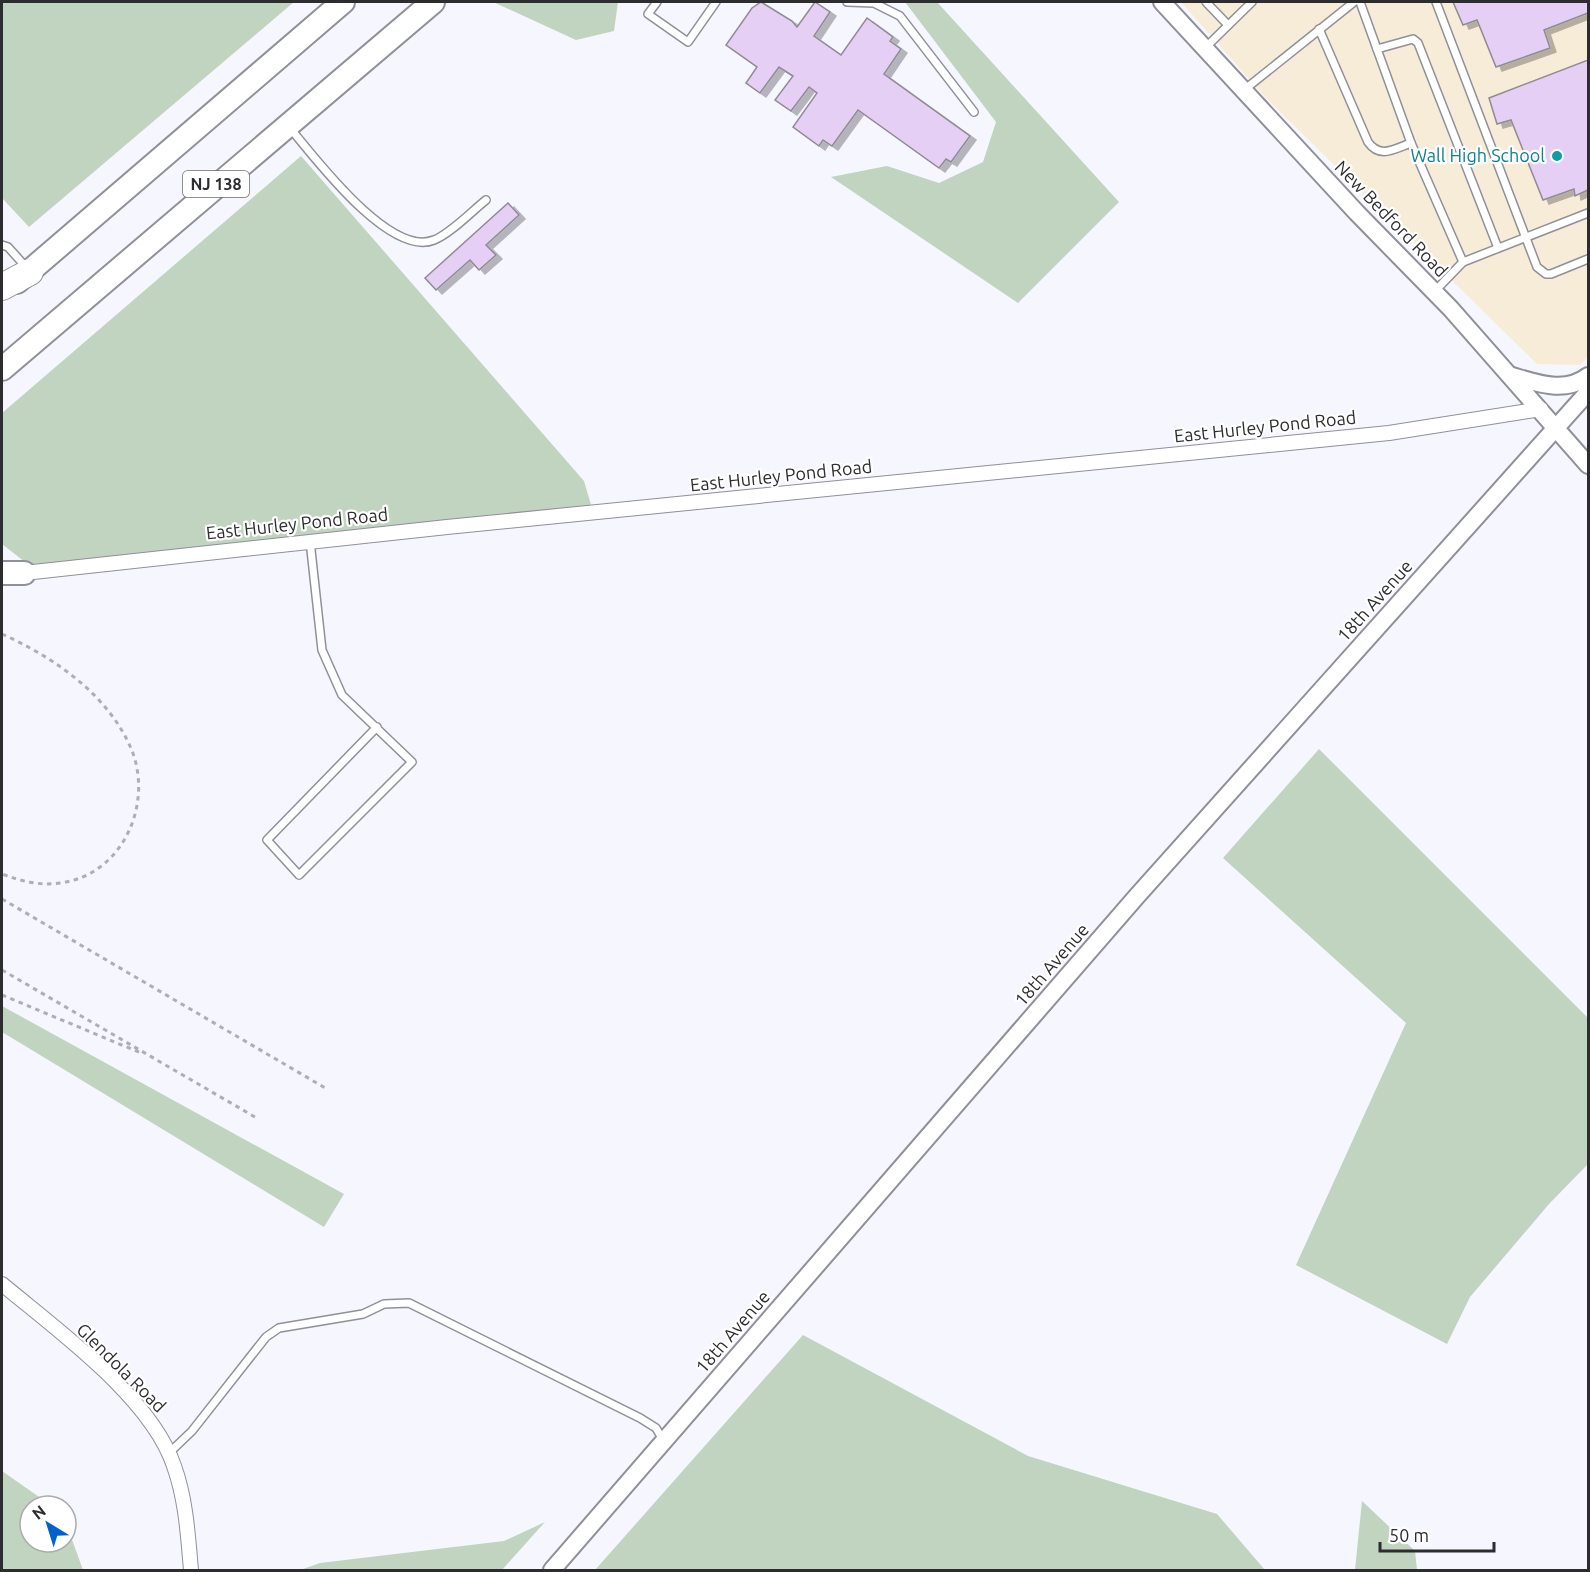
<svg xmlns="http://www.w3.org/2000/svg" width="1590" height="1572" font-family="Ubuntu,sans-serif">
  <defs>
    <filter id="shadow"><feDropShadow dx="6" dy="4" stdDeviation="0" flood-color="#0004"/></filter>
  </defs>
  <rect width="100%" height="100%" fill="#f5f6fe"/>
  <polygon fill="#f7ecd7" points="1181,2 1588,2 1588,357 1580,365 1537,364 1265,97"/>
  <g fill="#c1d4c0">
    <polygon points="2,2 294,2 29,227 2,198"/>
    <polygon points="493,2 618,2 614,31 576,40"/>
    <polygon points="905,2 937,2 1119,202 1018,303 831,177 887,166 939,183 983,162 996,122"/>
    <polygon points="301,156 584,481 594,515 39,573 2,544 2,413"/>
    <polygon points="1319,749 1588,1018 1588,1164 1549,1204 1470,1297 1447,1344 1296,1265 1406,1023 1223,858"/>
    <polygon points="2,1006 344,1194 324,1227 2,1032"/>
    <polygon points="803,1335 1028,1456 1217,1514 1265,1570 595,1570"/>
    <polygon points="2,1471 52,1506 30,1506 30,1542 66,1542 66,1523 83,1570 2,1570"/>
    <polygon points="1362,1501 1415,1551 1417,1570 1355,1570"/>
    <polygon points="545,1522 502,1570 300,1570 320,1563 504,1541"/>
  </g>
  <g fill="#e6cff5" stroke="#8f8b92" stroke-width="1.5" filter="url(#shadow)">
    <polygon points="761,2 792,21 797,27 815,2 830,12 814,36 841,55 867,18 893,37 890,41 901,49 884,74 970,136 951,162 946,159 939,168 858,110 832,146 823,140 819,146 793,127 817,93 809,87 791,111 775,100 793,76 779,67 760,93 746,83 757,67 726,45 752,8"/>
    <polygon points="1453,2 1588,2 1588,13 1544,30 1550,48 1496,67 1477,20 1463,25"/>
    <polygon points="1588,60 1588,190 1575,196 1574,189 1543,200 1511,120 1497,124 1489,98"/>
    <polygon points="508,203 519,215 486,245 496,255 479,270 470,260 436,290 425,278"/>
  </g>
  <g fill="none" stroke-linecap="round" stroke-linejoin="round">
    <g stroke="#8f9098" stroke-width="10">
      <g id="service">
        <polyline points="657,2 648,14 688,42 716,2"/>
        <polyline points="847,2 874,3 900,16 974,112"/>
        <polyline points="1206,2 1228,25"/>
        <polyline points="1436,2 1537,267 1546,274 1551,274 1588,259"/>
        <path d="M1319 29 1368 142C1380 159 1394 149 1411 143L1360 2"/>
        <polyline points="1205,48 1252,2"/>
        <polyline points="1377,49 1413,39 1418,43 1498,248"/>
        <polyline points="1244,90 1354,2"/>
        <path d="M290 128C315 158 390 258 434 240 450 234 472 211 486 200"/>
        <polyline points="1411,143 1463,262"/>
        <polyline points="2,245 8,247 26,267"/>
        <polyline points="1434,292 1463,262 1588,213"/>
        <polyline points="310,541 322,650 342,695 412,762 299,875 267,840 377,727"/>
        <polyline points="169,1453 192,1431 266,1337 279,1328 363,1314 384,1304 409,1303 640,1418 656,1428 663,1440"/>
      </g>
    </g>
    <g stroke="#8f9098" stroke-width="16">
      <g id="minor">
        <polyline points="24,573 447,527 1389,433 1541,409"/>
        <path d="M2 1284C57 1330 151 1397 174 1466 186 1499 188 1536 191 1570"/>
      </g>
    </g>
    <g stroke="#8f9098" stroke-width="20">
      <g id="tertiary">
        <polyline points="1162,2 1357,213 1451,309 1588,465"/>
        <path d="M1512 376C1537 383 1565 394 1588 376"/>
        <polyline points="552,1570 1137,896 1588,392"/>
      </g>
    </g>
    <g stroke="#8f9098" stroke-width="26">
      <g id="trunk">
        <polyline points="17,282 343,2"/>
        <polyline points="2,369 433,2"/>
        <polyline points="2,573 24,573"/>
      </g>
    </g>
    <g stroke="#8f9098" stroke-width="28">
      <polyline id="motorway" points="2,287 30,272"/>
    </g>
    <g stroke="#aeafb5" stroke-width="3" stroke-dasharray="4.5 4.5" stroke-linecap="butt">
      <path d="M2 634C53 657 106 693 130 746 155 801 124 875 60 883 39 886 21 881 2 874"/>
      <polyline points="2,899 327,1089"/>
      <polyline points="2,970 255,1117"/>
      <polyline points="2,995 141,1053"/>
    </g>
    <use href="#service" stroke="#fff" stroke-width="7"/>
    <use href="#minor" stroke="#fff" stroke-width="14"/>
    <use href="#tertiary" stroke="#fff" stroke-width="16"/>
    <use href="#trunk" stroke="#fff" stroke-width="22"/>
    <use href="#motorway" stroke="#fff" stroke-width="26"/>
  </g>
  <circle fill="#0f9aa8" stroke="#fff" stroke-width="2" cx="1557" cy="156" r="6"/>
  <g text-anchor="middle" stroke-width="4.5" stroke-linejoin="round" paint-order="stroke">
    <rect fill="#fff" stroke="#6c6c6e" stroke-width="1.5" x="183" y="171" width="66" height="26" rx="4.5"/>
    <g font-size="16" font-weight="bold" fill="#2d2d30">
      <text x="216" y="190">NJ 138</text>
    </g>
    <g font-size="18" fill="#0d838f" stroke="#fff" text-anchor="end">
      <text x="1545" y="162">Wall High School</text>
    </g>
    <g font-size="18" fill="#2d2d30" stroke="#fff">
      <text transform="translate(1391 219) rotate(46)" y="6">New Bedford Road</text>
      <text transform="translate(1265 427) rotate(-6)" y="6">East Hurley Pond Road</text>
      <text transform="translate(781 476) rotate(-6)" y="6">East Hurley Pond Road</text>
      <text transform="translate(297 524) rotate(-6)" y="6">East Hurley Pond Road</text>
      <text transform="translate(1375 601) rotate(-48)" y="6">18th Avenue</text>
      <text transform="translate(1052 965) rotate(-49)" y="6">18th Avenue</text>
      <text transform="translate(733 1332) rotate(-49)" y="6">18th Avenue</text>
      <text transform="translate(121 1368) rotate(45)" y="6">Glendola Road</text>
    </g>
  </g>
  <rect width="1590" height="1572" fill="none" stroke="#2d2d30" stroke-width="6"/>
  <g transform="translate(48 1524) rotate(322)"><circle r="28" fill="#ffffff" stroke="#ababac" stroke-width="1.5"/>
  <path d="M0-4.5L10 22L0 15L-10 22Z" fill="#0063cc"/>
  <text y="-9" font-size="16" font-weight="bold" text-anchor="middle" fill="#2d2d30">N</text>
  </g>
  <path d="M1380 1542v9h114v-9" fill="none" stroke="#2d2d30" stroke-width="3"/>
  <text x="1389" y="1542" font-size="18" fill="#2d2d30" stroke="#ffffff" stroke-width="4.5" paint-order="stroke">50 m</text>
</svg>
